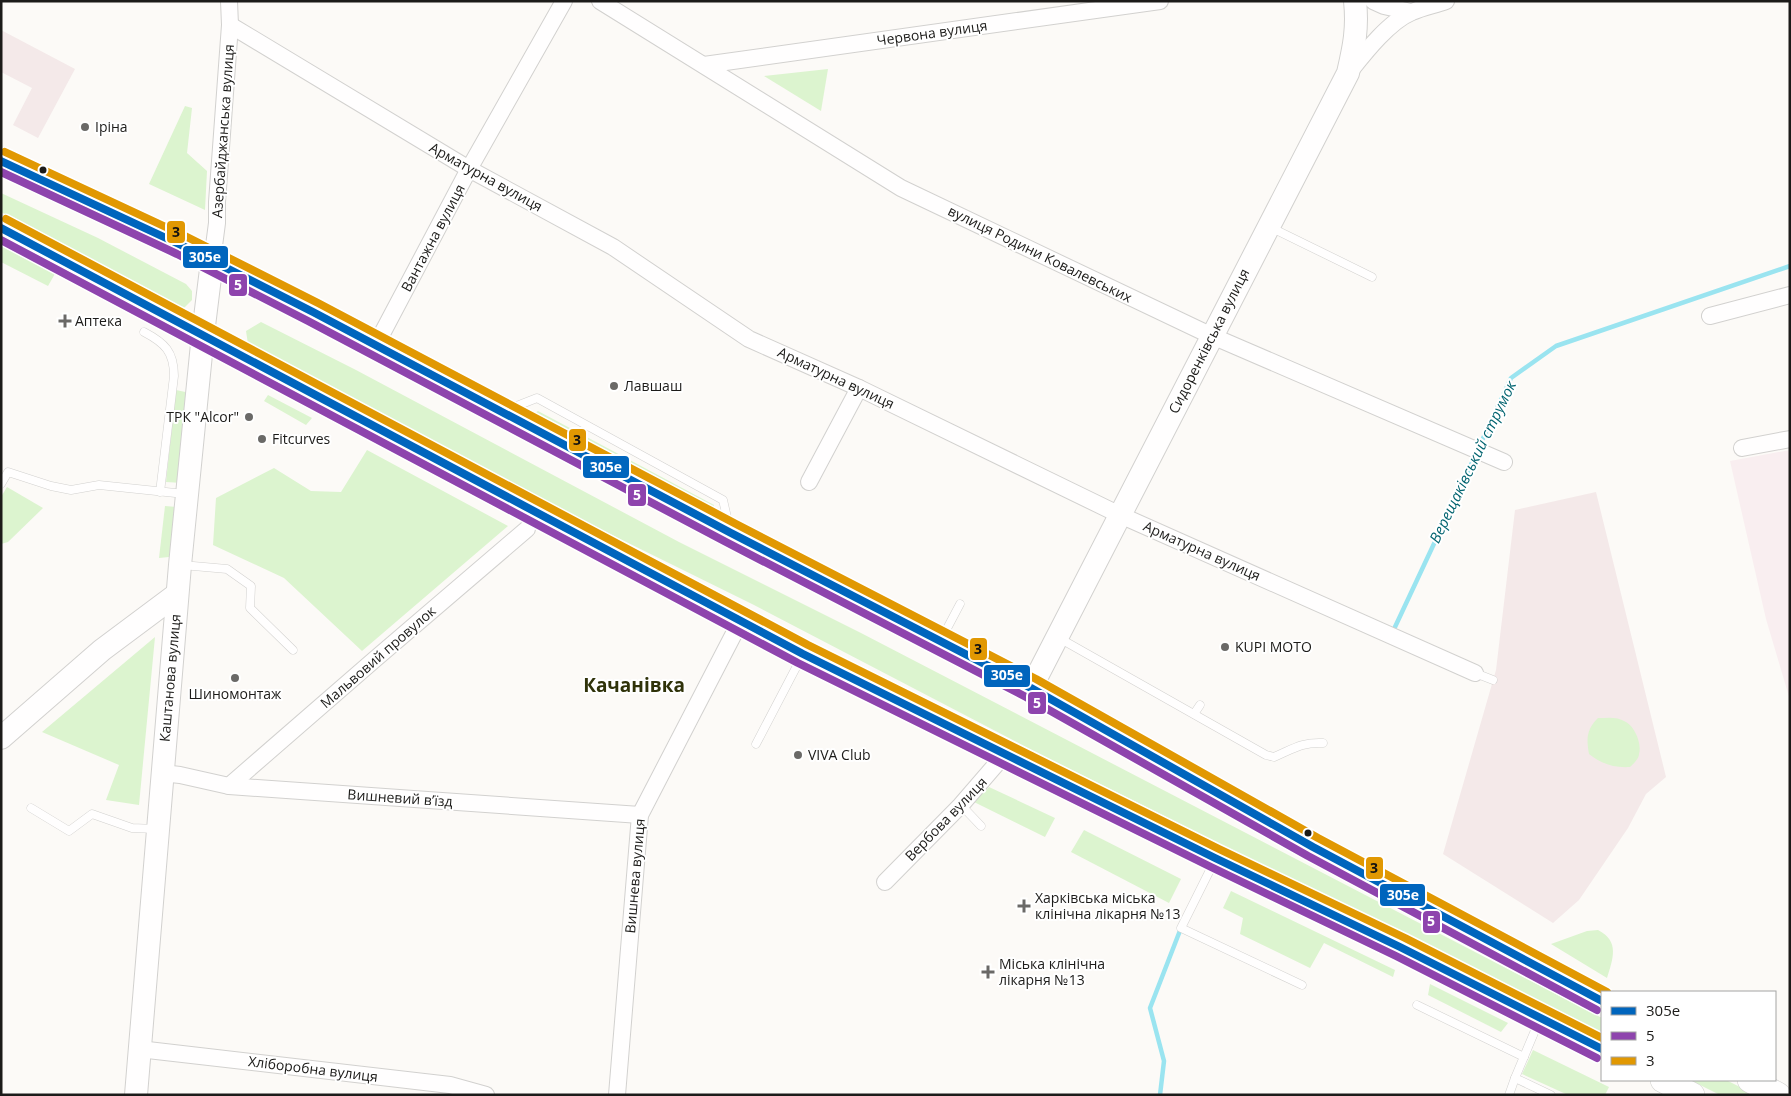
<svg xmlns="http://www.w3.org/2000/svg" width="1791" height="1096" font-family="'Open Sans',sans-serif">
  <rect width="100%" height="100%" fill="#fcfaf7"/>
  <g fill="#f4e9e9">
    <polygon points="1,30 75,69 38,138 13,125 32,88 1,72"/>
    <polygon points="1596,492 1666,777 1646,794 1628,828 1579,900 1553,923 1443,854 1496,670 1515,510"/>
  </g>
  <polygon fill="#f9eef0" points="1790,450 1790,700 1766,619 1730,461"/>
  <g fill="#dcf4cf">
    <polygon points="828,69 821,111 764,76"/>
    <polygon points="185,106 192,108 187,153 207,171 205,210 149,184"/>
    <polygon points="1,193 98,238 186,284 192,291 192,300 184,308 174,304 1,212"/>
    <polygon points="1,242 56,272 48,286 1,262"/>
    <polygon points="261,322 356,370 679,542 861,633 1602,1018 1602,1035 1024,746 754,605 608,533 248,344 246,331"/>
    <polygon points="176,390 190,393 182,483 166,482"/>
    <polygon points="268,395 312,418 306,425 264,401"/>
    <polygon points="538,411 714,505 713,511 532,415"/>
    <polygon points="367,450 508,526 362,651 284,578 213,545 216,498 274,468 311,491 341,492"/>
    <polygon points="7,487 43,508 8,542 1,544 1,497"/>
    <polygon points="165,506 177,507 169,557 159,558"/>
    <polygon points="155,637 139,805 106,800 119,765 42,732"/>
    <path d="M1598 718C1607 718 1617 716 1626 722 1635 727 1642 744 1639 754 1639 759 1633 764 1630 767 1614 768 1602 764 1589 754 1586 738 1587 729 1598 718Z"/>
    <polygon points="989,787 1055,818 1045,837 974,802"/>
    <polygon points="1084,830 1181,879 1169,903 1071,852"/>
    <polygon points="1231,891 1395,970 1393,977 1324,943 1310,968 1240,934 1243,918 1223,908"/>
    <path d="M1598 930C1620 941 1613 959 1607 978L1551 944 1587 931Z"/>
    <polygon points="1430,984 1508,1023 1501,1032 1428,995"/>
    <polygon points="1533,1050 1609,1087 1605,1095 1568,1095 1522,1074"/>
    <polygon points="1690,1080 1726,1080 1756,1095 1720,1095"/>
  </g>
  <g fill="none" stroke-linecap="round" stroke-linejoin="round">
    <g stroke="#9ae4f0" stroke-width="4.5">
      <polyline points="1479,447 1511,378 1556,346 1790,266"/>
      <polyline points="1395,627 1476,454"/>
      <polyline points="1160,1095 1164,1061 1150,1008 1181,928"/>
    </g>
    <g stroke="#d2d1cf" stroke-width="9">
      <g id="lane">
        <polyline points="1270,227 1372,277"/>
        <path d="M144 332C165 343 174 352 174 376L160 492"/>
        <polyline points="509,409 537,398 723,500 729,526"/>
        <polyline points="1,484 8,472 51,486 71,490 99,485 185,494"/>
        <polyline points="182,565 227,569 251,586 250,608 293,650"/>
        <polyline points="942,638 960,604"/>
        <path d="M1059 638 1266 755 1274 757C1293 749 1301 742 1323 743"/>
        <polyline points="1475,673 1493,680"/>
        <polyline points="1194,714 1200,705"/>
        <polyline points="756,744 801,658"/>
        <polyline points="961,805 981,826"/>
        <polyline points="31,808 69,831 92,814 132,828 156,829"/>
        <polyline points="1215,860 1181,928 1302,985"/>
        <polyline points="1417,1005 1524,1057"/>
        <polyline points="1539,1021 1515,1078 1551,1095"/>
        <polyline points="1509,1095 1515,1078"/>
      </g>
    </g>
    <g stroke="#d2d1cf" stroke-width="18">
      <g id="street">
        <polyline points="600,1 901,188 1212,336 1504,462"/>
        <polyline points="1373,1 1384,6 1411,12"/>
        <polyline points="230,25 469,169 613,247 749,339 859,388 1120,515 1475,673"/>
        <polyline points="704,65 1160,1"/>
        <path d="M1351 70C1366 51 1390 21 1412 12 1423 7 1435 5 1446 1"/>
        <polyline points="212,261 217,223 217,202 230,25 229,1"/>
        <polyline points="1710,316 1790,295"/>
        <polyline points="376,345 469,169 564,1"/>
        <polyline points="1742,448 1790,439"/>
        <polyline points="809,482 859,388"/>
        <polyline points="162,773 180,775 229,786 640,815"/>
        <polyline points="229,786 374,660 527,529"/>
        <polyline points="885,882 961,805 1005,754"/>
        <polyline points="139,1049 450,1085 486,1095"/>
        <polyline points="617,1095 640,815 741,620"/>
      </g>
    </g>
    <g stroke="#d2d1cf" stroke-width="24">
      <g id="secondary">
        <path d="M1031 688 1348 73C1354 47 1358 28 1355 1"/>
        <polyline points="1,738 102,650 177,594"/>
        <polyline points="136,1095 180,565 203,334 212,261"/>
      </g>
    </g>
    <g stroke="#d2d1cf" stroke-width="26">
      <g id="primary">
        <polyline points="1,161 181,245 313,312 731,533 1031,688 1313,847 1602,1001"/>
        <polyline points="1,228 123,294 203,334 538,514 803,654 1215,858 1400,947 1602,1049"/>
        <polyline points="1663,1080 1692,1095"/>
        <polyline points="1750,1080 1778,1095"/>
      </g>
    </g>
    <use href="#lane" stroke="#fffefe" stroke-width="8"/>
    <use href="#street" stroke="#fffefe" stroke-width="16"/>
    <use href="#secondary" stroke="#fffefe" stroke-width="22"/>
    <use href="#primary" stroke="#fffefe" stroke-width="25"/>
    <g stroke="#fff" stroke-width="11">
      <g id="bus-1">
        <polyline points="1,161 181,245 313,312 731,533 1031,688 1313,847 1602,1001"/>
        <polyline points="1,228 803,654 1215,858 1400,947 1602,1049"/>
      </g>
    </g>
    <g stroke="#fff" stroke-width="11">
      <g id="bus-2">
        <polyline points="1,172 177,254 308,321 726,542 1026,697 1308,856 1597,1010"/>
        <polyline points="1,240 798,663 1211,867 1396,956 1597,1058"/>
      </g>
    </g>
    <g stroke="#fff" stroke-width="11">
      <g id="bus-3">
        <polyline points="5,152 185,236 318,303 736,524 1036,679 1318,838 1607,992"/>
        <polyline points="6,219 808,645 1219,849 1405,938 1602,1038"/>
      </g>
    </g>
    <use href="#bus-1" stroke="#0065bd" stroke-width="8"/>
    <use href="#bus-2" stroke="#8e44ad" stroke-width="8"/>
    <use href="#bus-3" stroke="#e19802" stroke-width="8"/>
  </g>
  <g fill="#6a6967" stroke="#fff" stroke-width="2">
    <circle cx="85" cy="127" r="5"/>
    <path d="M62.5 313.5h5v5h5v5h-5v5h-5v-5h-5v-5h5z"/>
    <circle cx="614" cy="386" r="5"/>
    <circle cx="249" cy="417" r="5"/>
    <circle cx="262" cy="439" r="5"/>
    <circle cx="1225" cy="647" r="5"/>
    <circle cx="235" cy="678" r="5"/>
    <circle cx="798" cy="755" r="5"/>
    <path d="M1021.5 898.5h5v5h5v5h-5v5h-5v-5h-5v-5h5z"/>
    <path d="M985.5 964.5h5v5h5v5h-5v5h-5v-5h-5v-5h5z"/>
  </g>
  <g fill="#1c1b19" stroke="#fff" stroke-width="2">
    <circle cx="43" cy="170" r="4.5"/>
    <circle cx="1308" cy="833" r="4.5"/>
  </g>
  <g text-anchor="middle" stroke-width="4" stroke-linejoin="round" paint-order="stroke">
    <g font-size="14" fill="#1c1b19" stroke="#fff">
      <text transform="translate(932 33) rotate(-8)" y="5">Червона вулиця</text>
      <text transform="translate(223 131) rotate(-86)" y="5">Азербайджанська вулиця</text>
      <text transform="translate(486 177) rotate(29)" y="5">Арматурна вулиця</text>
      <text transform="translate(433 238) rotate(-62)" y="5">Вантажна вулиця</text>
      <text transform="translate(1040 254) rotate(26)" y="5">вулиця Родини Ковалевських</text>
      <text transform="translate(1209 341) rotate(-63)" y="5">Сидоренківська вулиця</text>
      <text transform="translate(836 378) rotate(25)" y="5">Арматурна вулиця</text>
      <text transform="translate(1202 551) rotate(24)" y="5">Арматурна вулиця</text>
      <text transform="translate(378 657) rotate(-41)" y="5">Мальвовий провулок</text>
      <text transform="translate(170 678) rotate(-85)" y="5">Каштанова вулиця</text>
      <text transform="translate(400 798) rotate(4)" y="5">Вишневий в’їзд</text>
      <text transform="translate(946 819) rotate(-46)" y="5">Вербова вулиця</text>
      <text transform="translate(635 876) rotate(-85)" y="5">Вишнева вулиця</text>
      <text transform="translate(313 1069) rotate(7)" y="5">Хліборобна вулиця</text>
    </g>
    <g font-size="14" fill="#1c1b19" stroke="#fff" text-anchor="start">
      <text x="95" y="132">Іріна</text>
      <text x="75" y="326">Аптека</text>
      <text x="624" y="391">Лавшаш</text>
      <text x="239" y="422" text-anchor="end">ТРК "Alcor"</text>
      <text x="272" y="444">Fitcurves</text>
      <text x="1235" y="652">KUPI MOTO</text>
      <text x="235" y="699" text-anchor="middle">Шиномонтаж</text>
      <text x="808" y="760">VIVA Club</text>
      <text x="1035" y="903">Харківська міська<tspan x="1035" dy="16">клінічна лікарня №13</tspan></text>
      <text x="999" y="969">Міська клінічна<tspan x="999" dy="16">лікарня №13</tspan></text>
    </g>
    <g font-size="15" font-style="italic" fill="#00636f" stroke="#fff">
      <text transform="translate(1473 462) rotate(-64)" y="5">Верещаківський струмок</text>
    </g>
    <g font-size="19" font-weight="bold" fill="#2f3209" stroke="#fff">
      <text x="634" y="692">Качанівка</text>
    </g>
  </g>
  <g stroke="#fff" stroke-width="2">
    <rect x="166" y="220" width="20" height="24" rx="5" fill="#e19802"/>
    <rect x="182" y="245" width="47" height="24" rx="5" fill="#0065bd"/>
    <rect x="228" y="273" width="20" height="24" rx="5" fill="#8e44ad"/>
    <rect x="568" y="428" width="19" height="24" rx="5" fill="#e19802"/>
    <rect x="582" y="455" width="48" height="24" rx="5" fill="#0065bd"/>
    <rect x="627" y="483" width="20" height="24" rx="5" fill="#8e44ad"/>
    <rect x="969" y="637" width="19" height="24" rx="5" fill="#e19802"/>
    <rect x="983" y="664" width="48" height="24" rx="5" fill="#0065bd"/>
    <rect x="1027" y="691" width="20" height="24" rx="5" fill="#8e44ad"/>
    <rect x="1365" y="856" width="19" height="24" rx="5" fill="#e19802"/>
    <rect x="1379" y="883" width="47" height="24" rx="5" fill="#0065bd"/>
    <rect x="1422" y="910" width="19" height="24" rx="5" fill="#8e44ad"/>
  </g>
  <g font-size="14" text-anchor="middle" font-weight="bold" fill="#fff">
    <text x="205" y="262">305e</text>
    <text x="238" y="290">5</text>
    <text x="606" y="472">305e</text>
    <text x="637" y="500">5</text>
    <text x="1007" y="680">305e</text>
    <text x="1037" y="708">5</text>
    <text x="1403" y="900">305e</text>
    <text x="1431" y="926">5</text>
  </g>
  <g font-size="14" text-anchor="middle" font-weight="bold" fill="#111">
    <text x="176" y="237">3</text>
    <text x="577" y="445">3</text>
    <text x="978" y="654">3</text>
    <text x="1374" y="873">3</text>
  </g>
  <rect width="1791" height="1096" fill="none" stroke="#1c1b19" stroke-width="5"/>
  <rect x="1601" y="991" width="175" height="90" fill="#ffffff" stroke="#a4a4a3"/>
  <rect x="1611" y="1007" width="25" height="8" fill="#0065bd" stroke="#a4a4a3"/>
  <text x="1646" y="1016" font-size="15" fill="#1c1b19">305e</text>
  <rect x="1611" y="1032" width="25" height="8" fill="#8e44ad" stroke="#a4a4a3"/>
  <text x="1646" y="1041" font-size="15" fill="#1c1b19">5</text>
  <rect x="1611" y="1057" width="25" height="8" fill="#e19802" stroke="#a4a4a3"/>
  <text x="1646" y="1066" font-size="15" fill="#1c1b19">3</text>
</svg>
